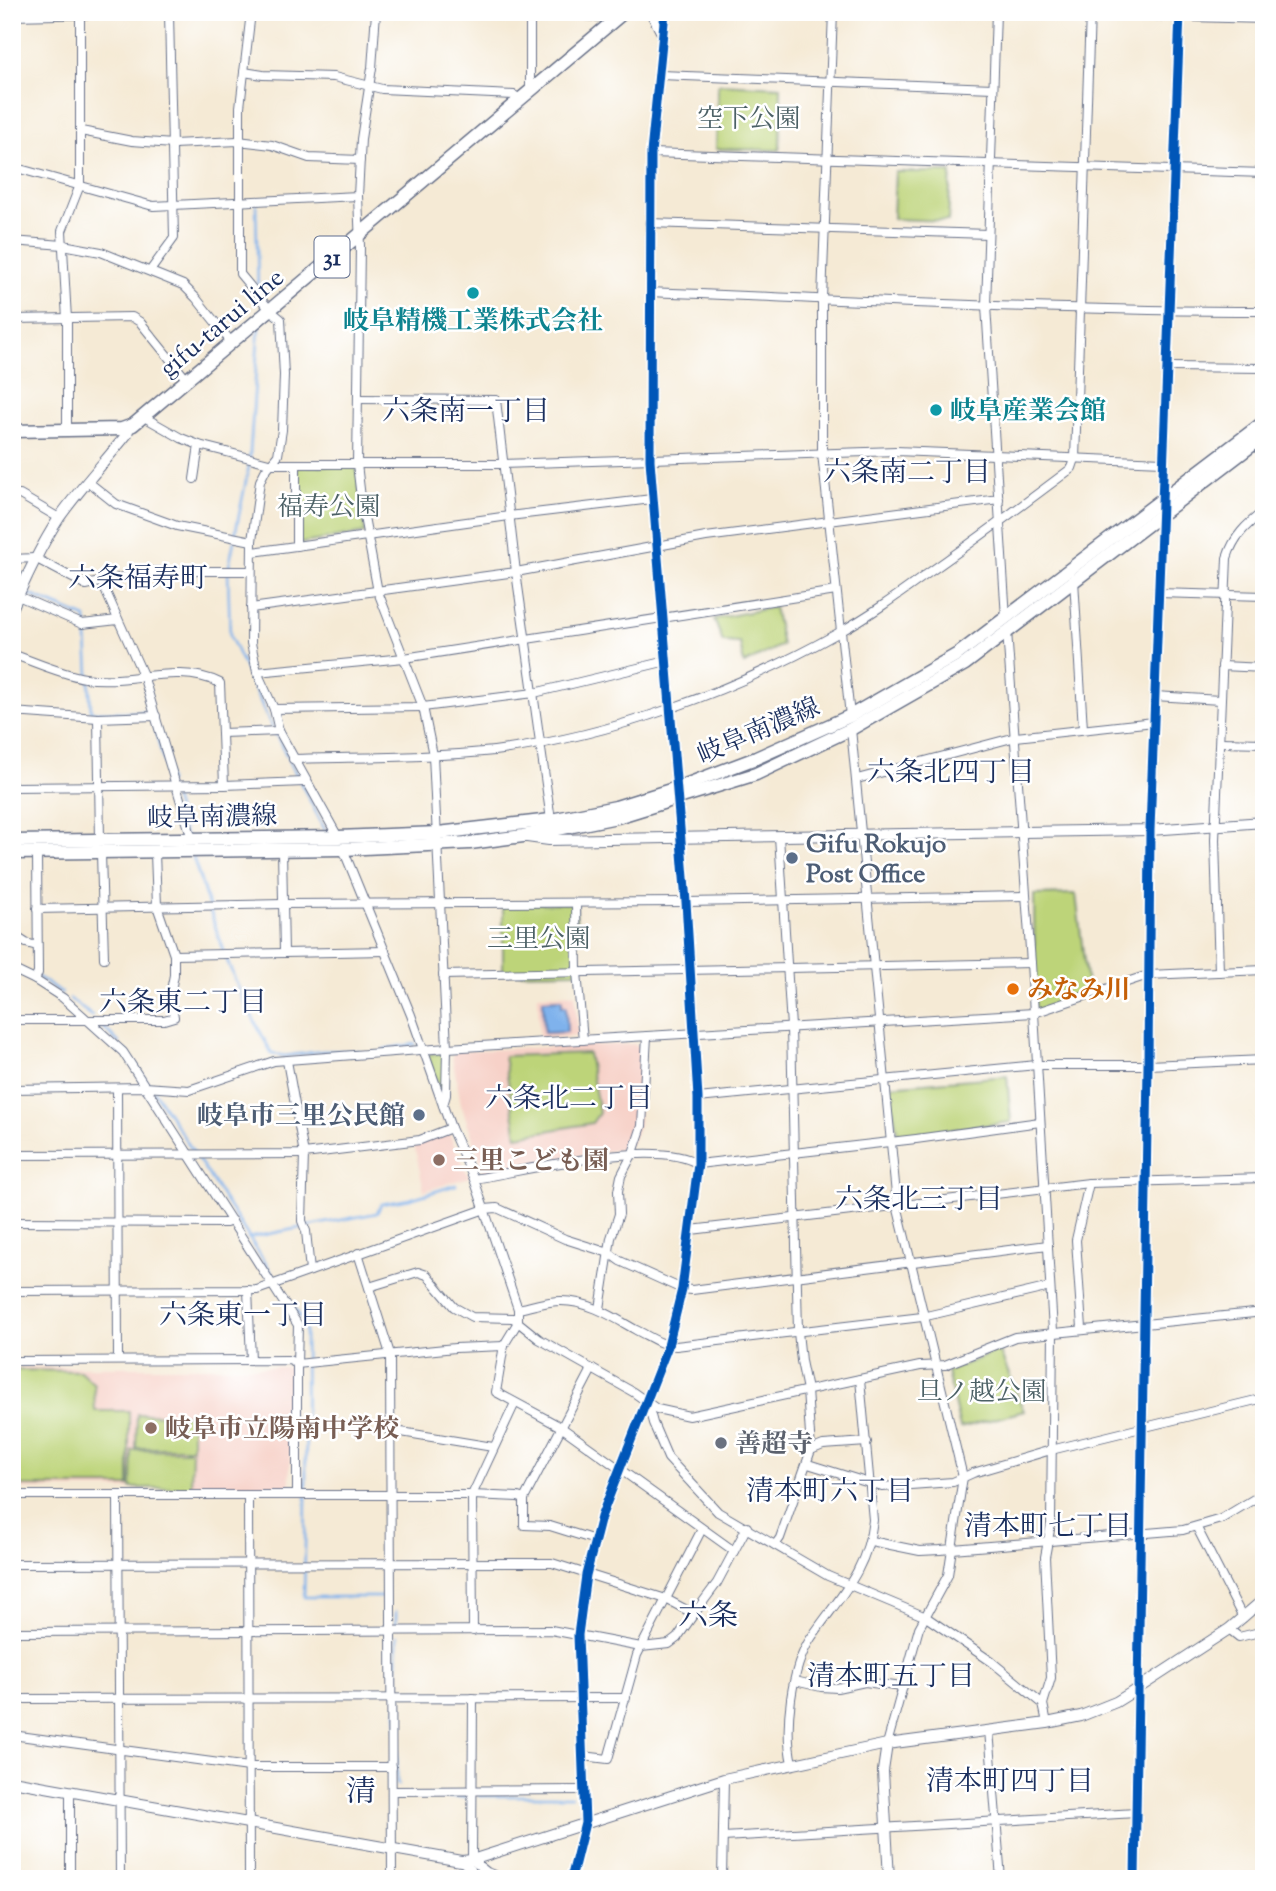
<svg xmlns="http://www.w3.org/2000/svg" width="1276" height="1891" font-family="'Sorts Mill Goudy','Noto Serif JP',serif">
  <rect width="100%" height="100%" fill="#fff"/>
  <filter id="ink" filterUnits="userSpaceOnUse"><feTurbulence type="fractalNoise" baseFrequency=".0143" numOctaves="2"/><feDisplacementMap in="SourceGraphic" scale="14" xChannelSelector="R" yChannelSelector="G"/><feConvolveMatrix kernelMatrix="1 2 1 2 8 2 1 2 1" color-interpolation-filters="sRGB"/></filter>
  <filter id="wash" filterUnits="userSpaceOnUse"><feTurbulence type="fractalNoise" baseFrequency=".00686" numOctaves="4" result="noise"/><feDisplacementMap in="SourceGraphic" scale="28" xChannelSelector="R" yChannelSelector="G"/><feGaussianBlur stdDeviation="1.57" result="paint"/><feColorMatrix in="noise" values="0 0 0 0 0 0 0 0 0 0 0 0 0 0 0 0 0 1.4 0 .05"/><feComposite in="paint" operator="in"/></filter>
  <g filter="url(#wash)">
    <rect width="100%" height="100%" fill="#f5ead5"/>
    <g fill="#f7d1c8">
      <polygon points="575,994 578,1034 576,1036 539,1039 538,995"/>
      <polygon points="634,1044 640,1048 639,1124 631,1144 621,1149 484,1171 461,1104 452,1056 457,1051"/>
      <polygon points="448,1131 469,1177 424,1191 414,1144"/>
      <polygon points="12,1367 287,1367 290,1371 290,1486 286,1489 12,1489"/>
    </g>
    <g fill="#bdd479" stroke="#6c826c" stroke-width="2">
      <polygon points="718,84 781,87 780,150 716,149"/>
      <polygon points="895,172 951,172 948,221 893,219"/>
      <polygon points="356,465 365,533 297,544 297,466"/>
      <polygon points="774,607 782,645 744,664 740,643 723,642 714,619"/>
      <polygon points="1076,894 1088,995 1035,1012 1034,895"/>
      <polygon points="576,903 577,972 503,973 503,904"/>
      <polygon points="446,1053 445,1092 440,1092 427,1054"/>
      <polygon points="588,1053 599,1113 592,1123 517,1136 504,1056"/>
      <polygon points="1007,1076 1011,1122 898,1136 889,1086"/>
      <polygon points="999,1350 1024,1411 960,1428 947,1372"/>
      <polygon points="12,1370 80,1371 94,1384 95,1411 129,1411 129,1486 12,1486"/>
      <polygon points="137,1414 192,1415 192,1448 136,1448"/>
      <polygon points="132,1450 192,1451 191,1488 131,1488"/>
    </g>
    <polygon fill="#7fb2ec" stroke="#4d70a5" stroke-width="2" points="562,999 562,1006 566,1006 567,1032 544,1033 543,1000"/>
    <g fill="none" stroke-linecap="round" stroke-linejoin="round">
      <g stroke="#7fb2ec" stroke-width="2.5">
        <polyline points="256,203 258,291"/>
        <polyline points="235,535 249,466 259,326"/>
        <polyline points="234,541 228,571 230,636 272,727"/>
        <polyline points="24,592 86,618 91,712 150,712"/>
        <polyline points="152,718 169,782"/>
        <polyline points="275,733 325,830"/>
        <polyline points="171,789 185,836"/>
        <polyline points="193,857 223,951 244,1001 272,1054 285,1056 322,1051 360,1051"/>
        <polyline points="38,977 62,993"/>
        <polyline points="70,999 92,1016"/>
        <polyline points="99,1023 119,1043"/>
        <polyline points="384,1049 415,1044"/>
        <polyline points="126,1051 150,1086"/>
        <polyline points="154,1091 305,1324 306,1491"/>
        <polyline points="248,1238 377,1213 381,1204 410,1199 456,1185"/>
        <polyline points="306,1496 304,1597 384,1597"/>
        <polyline points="396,1611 396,1626"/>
        <polyline points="397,1636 397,1694"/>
        <polyline points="397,1704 397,1783 399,1785"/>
        <polyline points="407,1795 408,1797 466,1797"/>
        <polyline points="479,1796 571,1796"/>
      </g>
    </g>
  </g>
  <g filter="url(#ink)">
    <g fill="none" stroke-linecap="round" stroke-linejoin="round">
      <g stroke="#677088" stroke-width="10">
        <g id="minor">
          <polyline points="251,12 240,107 240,274 270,310 281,319 284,375 282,430 278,455 265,471 260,481 252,541 251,643 257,672 274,709 279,731 338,837"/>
          <polyline points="376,12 372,68 361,139 358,196 360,246 357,464 362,506 378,592 423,707 433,755 447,1048 446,1095 443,1105"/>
          <polyline points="513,12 604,17 611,23"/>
          <polyline points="833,12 822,299 822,453 850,716"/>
          <polyline points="996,12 986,306 1006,618"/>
          <polyline points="12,16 195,12"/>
          <polyline points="244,72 263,75 334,77 382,89 514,95 521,100"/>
          <polyline points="660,75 993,88"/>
          <polyline points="530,92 530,12"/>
          <polyline points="81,131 132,141 173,144 238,141 272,145 309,158 360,160"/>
          <polyline points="651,153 1264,173"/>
          <polyline points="12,169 20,169 153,206 358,196"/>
          <polyline points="649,223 988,234"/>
          <polyline points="12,241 63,245 101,252 183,285 196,298 232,343"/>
          <polyline points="150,271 174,238 169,13"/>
          <path d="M649 292C854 300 1059 311 1264 311"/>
          <polyline points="12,319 132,317 140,322 187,380"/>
          <polyline points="1167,367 1264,368"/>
          <polyline points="358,399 496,400 516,572 551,820"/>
          <polyline points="144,417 181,438 199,445 273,464 502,464 896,451 1163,462"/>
          <polyline points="67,430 67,319 62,231 80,185 80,12"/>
          <polyline points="296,464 296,546"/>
          <polyline points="194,479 199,445"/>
          <polyline points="87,481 116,504 177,526 252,541"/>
          <polyline points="12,496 20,495 59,518"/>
          <polyline points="253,552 509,516 652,499"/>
          <polyline points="12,559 35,558 86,585 151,571 251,571"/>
          <polyline points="1074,580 1083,729"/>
          <polyline points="102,583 143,675 192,839"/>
          <polyline points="1158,593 1264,596"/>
          <polyline points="18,596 82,624 118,620"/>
          <polyline points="251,608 516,572 706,537 999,499"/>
          <polyline points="1007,631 1031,963 1053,1331 1051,1524 1045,1557 1051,1678 1043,1704 1047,1723"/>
          <path d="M12 654C35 662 61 674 85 678 129 685 177 662 220 683L224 785"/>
          <polyline points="1222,666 1264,668"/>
          <polyline points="257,672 404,658 836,591"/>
          <polyline points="1155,696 1220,700"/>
          <polyline points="274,709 423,707 534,693 667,661"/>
          <polyline points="12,712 98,718 156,716"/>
          <polyline points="98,718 100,840"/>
          <polyline points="851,729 897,1205 963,1477 948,1575 919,1628 887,1744"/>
          <polyline points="222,733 279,731"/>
          <polyline points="1220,742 1264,743"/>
          <path d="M293 759C359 757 427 758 494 751 609 737 737 690 838 633 869 616 898 595 927 574 976 540 1024 504 1072 468L1075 459 1090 12"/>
          <polyline points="857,779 1016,737 1154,722"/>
          <polyline points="12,787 224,785 305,782"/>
          <polyline points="343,849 411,1015 451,1128 474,1179 518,1309 518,1322 504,1345 496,1392 561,1427 734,1551"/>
          <polyline points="282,850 284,953"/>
          <polyline points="101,853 104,958"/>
          <polyline points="576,903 577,972 583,1040"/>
          <polyline points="37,909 283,904 686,902 1026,896"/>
          <polyline points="12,934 26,943 37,946"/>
          <polyline points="174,955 385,951"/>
          <polyline points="12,969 35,980 63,998 123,1052 298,1325 297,1364 455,1348 504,1346"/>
          <path d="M1219 972 1215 840 1227 558C1234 536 1246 525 1264 511"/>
          <polyline points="443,975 1031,963"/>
          <polyline points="35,980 38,973 37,854"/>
          <polyline points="12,1020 164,1020 174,1017 170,995 174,975 174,955 157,906 155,853"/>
          <polyline points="287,1061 304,1154 302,1221 306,1231 310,1271"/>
          <polyline points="117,1088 118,1360"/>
          <polyline points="12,1089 145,1087 189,1090 274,1061 447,1048 1034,1013 1148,975 1264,970"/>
          <polyline points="698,1098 1037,1065 1148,1065 1264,1060"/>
          <polyline points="12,1155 304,1154 420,1140 451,1128"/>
          <path d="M474 1179C524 1171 657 1137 698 1164L916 1139 1040 1122"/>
          <polyline points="12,1222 226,1223 232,1221"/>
          <polyline points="691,1230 1089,1183 1264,1178"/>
          <polyline points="358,1253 390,1354 392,1879"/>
          <polyline points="369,1287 418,1272 427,1275 454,1307 472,1317 513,1318 539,1339 633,1392 657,1409 689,1416 920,1366 945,1365 1015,1337 1264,1312"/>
          <polyline points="248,1290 251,1360"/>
          <polyline points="12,1291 257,1290 485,1209 497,1208 565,1239 609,1253 620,1261 682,1289 692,1290 1048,1245"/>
          <path d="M518 1309C532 1306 547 1301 561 1301 589 1301 613 1317 636 1330 649 1336 662 1346 676 1346L922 1317 1050 1287"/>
          <polyline points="600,1309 611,1238 619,1214 618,1191 621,1176 633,1153 642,1126 647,1036"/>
          <polyline points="1082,1328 1076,1240 1089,1183"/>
          <polyline points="12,1361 289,1360 297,1364 297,1495"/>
          <polyline points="647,1401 653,1423 668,1458 718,1512 828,1576 926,1617 992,1662 1043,1704"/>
          <polyline points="389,1430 493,1447"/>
          <polyline points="811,1450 823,1445 867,1442"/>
          <polyline points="808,1464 882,1487 953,1482 973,1473 1051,1450 1264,1398"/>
          <polyline points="12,1495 472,1495 518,1497 524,1499 524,1525 550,1526 595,1540"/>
          <polyline points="248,1495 249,1879"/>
          <polyline points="118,1496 120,1879"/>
          <polyline points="524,1499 592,1369"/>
          <polyline points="1197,1528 1243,1618"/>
          <polyline points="871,1541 920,1551 940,1550 1183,1530 1221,1519 1264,1493"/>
          <polyline points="775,1545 780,1538 811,1450 807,1390 801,1361 798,1332 791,1027 779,836"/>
          <polyline points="12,1564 552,1563 666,1599 694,1614 717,1583 747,1527"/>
          <polyline points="1229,1629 1239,1637 1264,1631"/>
          <polyline points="473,1631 472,1495 515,1403"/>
          <polyline points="12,1632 551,1630 641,1647 669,1644 677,1638 694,1614"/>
          <polyline points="795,1681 821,1687 837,1688 865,1682 902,1687"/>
          <polyline points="473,1698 472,1860 487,1872 504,1879"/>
          <polyline points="12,1699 626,1698"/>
          <polyline points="989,1730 1001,1879"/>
          <polyline points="12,1735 249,1767 392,1767"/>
          <polyline points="583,1756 608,1759 637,1655 702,1529"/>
          <path d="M792 1763C784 1729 791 1668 811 1638 839 1597 867 1572 873 1520L860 1379"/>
          <polyline points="392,1791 584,1790"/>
          <polyline points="723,1837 1136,1813"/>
          <polyline points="461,1861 471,1869 473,1879"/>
          <polyline points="70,1879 70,1792"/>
          <polyline points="571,1879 585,1823"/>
          <polyline points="722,1879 724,1779"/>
        </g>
      </g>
      <g stroke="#677088" stroke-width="12">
        <g id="tertiary">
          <polyline points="651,12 663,35"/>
          <polyline points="1044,12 1264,18"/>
          <path d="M12 609C26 578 40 547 59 518 80 488 105 462 127 434L129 427"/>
          <polyline points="527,837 549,840 1150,830 1264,822"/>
          <polyline points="887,1744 883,1771 889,1879"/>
          <polyline points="12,1781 461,1861 472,1860 724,1779 887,1744 1047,1723 1081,1716 1116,1702 1137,1689 1229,1629 1264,1599"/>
          <polyline points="585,1823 578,1635 586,1575 601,1517 668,1346 682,1289 698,1164 698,1098 686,902 650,460 651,153 665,12"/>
          <polyline points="1135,1879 1148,1065 1150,830 1180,12"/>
        </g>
      </g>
      <g stroke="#677088" stroke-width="15">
        <g id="primary">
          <polyline points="12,431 122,429 133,425 624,12"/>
          <polyline points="12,841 338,837 438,833 551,820 616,807 677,788 756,758 850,716 958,654 1264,422"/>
          <polyline points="12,853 343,849 470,843 523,836 617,817 756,774 851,729 965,664 1264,436"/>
        </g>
      </g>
      <use href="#minor" stroke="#fff" stroke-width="8"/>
      <use href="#tertiary" stroke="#fff" stroke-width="10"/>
      <use href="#primary" stroke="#fff" stroke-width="12"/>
      <g stroke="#fff" stroke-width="13">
        <g id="cycleway">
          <polyline points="571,1879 585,1823 578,1635 586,1575 601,1517 668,1346 682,1289 698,1164 698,1098 686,902 650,460 651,153 665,12"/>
          <polyline points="1135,1879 1148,1065 1150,830 1180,12"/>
        </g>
      </g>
      <use href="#cycleway" stroke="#0057b8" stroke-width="9"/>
    </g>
  </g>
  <g fill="#0f9aa8" stroke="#fff" stroke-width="2.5">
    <circle cx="473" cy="293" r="7"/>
    <circle cx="936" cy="410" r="7"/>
  </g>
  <g fill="#5c6f8a" stroke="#fff" stroke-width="2.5">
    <circle cx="792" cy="858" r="7"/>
    <circle cx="419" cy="1115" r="7"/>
  </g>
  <circle fill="#e8710a" stroke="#fff" stroke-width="2.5" cx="1013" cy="989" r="7"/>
  <g fill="#8d6e63" stroke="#fff" stroke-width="2.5">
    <circle cx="439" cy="1160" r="7"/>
    <circle cx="151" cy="1428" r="7"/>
  </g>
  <circle fill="#6b7280" stroke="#fff" stroke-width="2.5" cx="721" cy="1443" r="7"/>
  <g text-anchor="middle" stroke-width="5" stroke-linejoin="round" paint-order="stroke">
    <rect fill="#fff" stroke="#5f6d8e" stroke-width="2" x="314.5" y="236.5" width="35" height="41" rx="5"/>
    <g font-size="24" font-weight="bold" fill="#1b2f5e">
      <text x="332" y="265">31</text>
    </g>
    <g font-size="26" fill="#4c6166" stroke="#fff">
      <text x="749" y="127">空下公園</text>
      <text x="329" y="515">福寿公園</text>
      <text x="539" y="947">三里公園</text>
      <text x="982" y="1400">旦ノ越公園</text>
    </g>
    <g font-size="26" font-weight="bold" fill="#0d838f" stroke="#fff">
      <text x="473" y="329">岐阜精機工業株式会社</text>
      <text x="950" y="419" text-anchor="start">岐阜産業会館</text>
    </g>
    <g font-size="26" fill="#1b2f5e" stroke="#fff">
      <text transform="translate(221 322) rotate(-40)" y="9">gifu-tarui line</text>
      <text transform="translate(758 730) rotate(-23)" y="9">岐阜南濃線</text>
      <text transform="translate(212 816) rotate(-1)" y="9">岐阜南濃線</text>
    </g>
    <g font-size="26" font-weight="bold" fill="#4e5e75" stroke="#fff" text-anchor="start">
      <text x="806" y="852">Gifu Rokujo<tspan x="806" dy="30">Post Office</tspan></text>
      <text x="405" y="1124" text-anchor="end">岐阜市三里公民館</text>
    </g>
    <g font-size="26" font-weight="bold" fill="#c56008" stroke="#fff" text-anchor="start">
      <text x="1027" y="998">みなみ川</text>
    </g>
    <g font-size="26" font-weight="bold" fill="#785e54" stroke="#fff" text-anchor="start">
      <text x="453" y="1169">三里こども園</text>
      <text x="165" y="1437">岐阜市立陽南中学校</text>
    </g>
    <g font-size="26" font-weight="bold" fill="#5b616d" stroke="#fff" text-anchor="start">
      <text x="735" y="1452">善超寺</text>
    </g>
    <g font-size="28" fill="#1b2f5e" stroke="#fff">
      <text x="466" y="420">六条南一丁目</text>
      <text x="907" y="481">六条南二丁目</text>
      <text x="138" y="587">六条福寿町</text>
      <text x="951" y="781">六条北四丁目</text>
      <text x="183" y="1011">六条東二丁目</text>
      <text x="569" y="1107">六条北二丁目</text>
      <text x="919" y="1208">六条北三丁目</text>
      <text x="243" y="1324">六条東一丁目</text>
      <text x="830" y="1500">清本町六丁目</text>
      <text x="1048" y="1535">清本町七丁目</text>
      <text x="891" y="1685">清本町五丁目</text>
      <text x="1010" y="1790">清本町四丁目</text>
    </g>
    <g font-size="30" fill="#1b2f5e" stroke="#fff">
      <text x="708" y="1625">六条</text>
      <text x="361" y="1801">清</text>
    </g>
  </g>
  <rect width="1276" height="1891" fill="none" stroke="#fff" stroke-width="42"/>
</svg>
